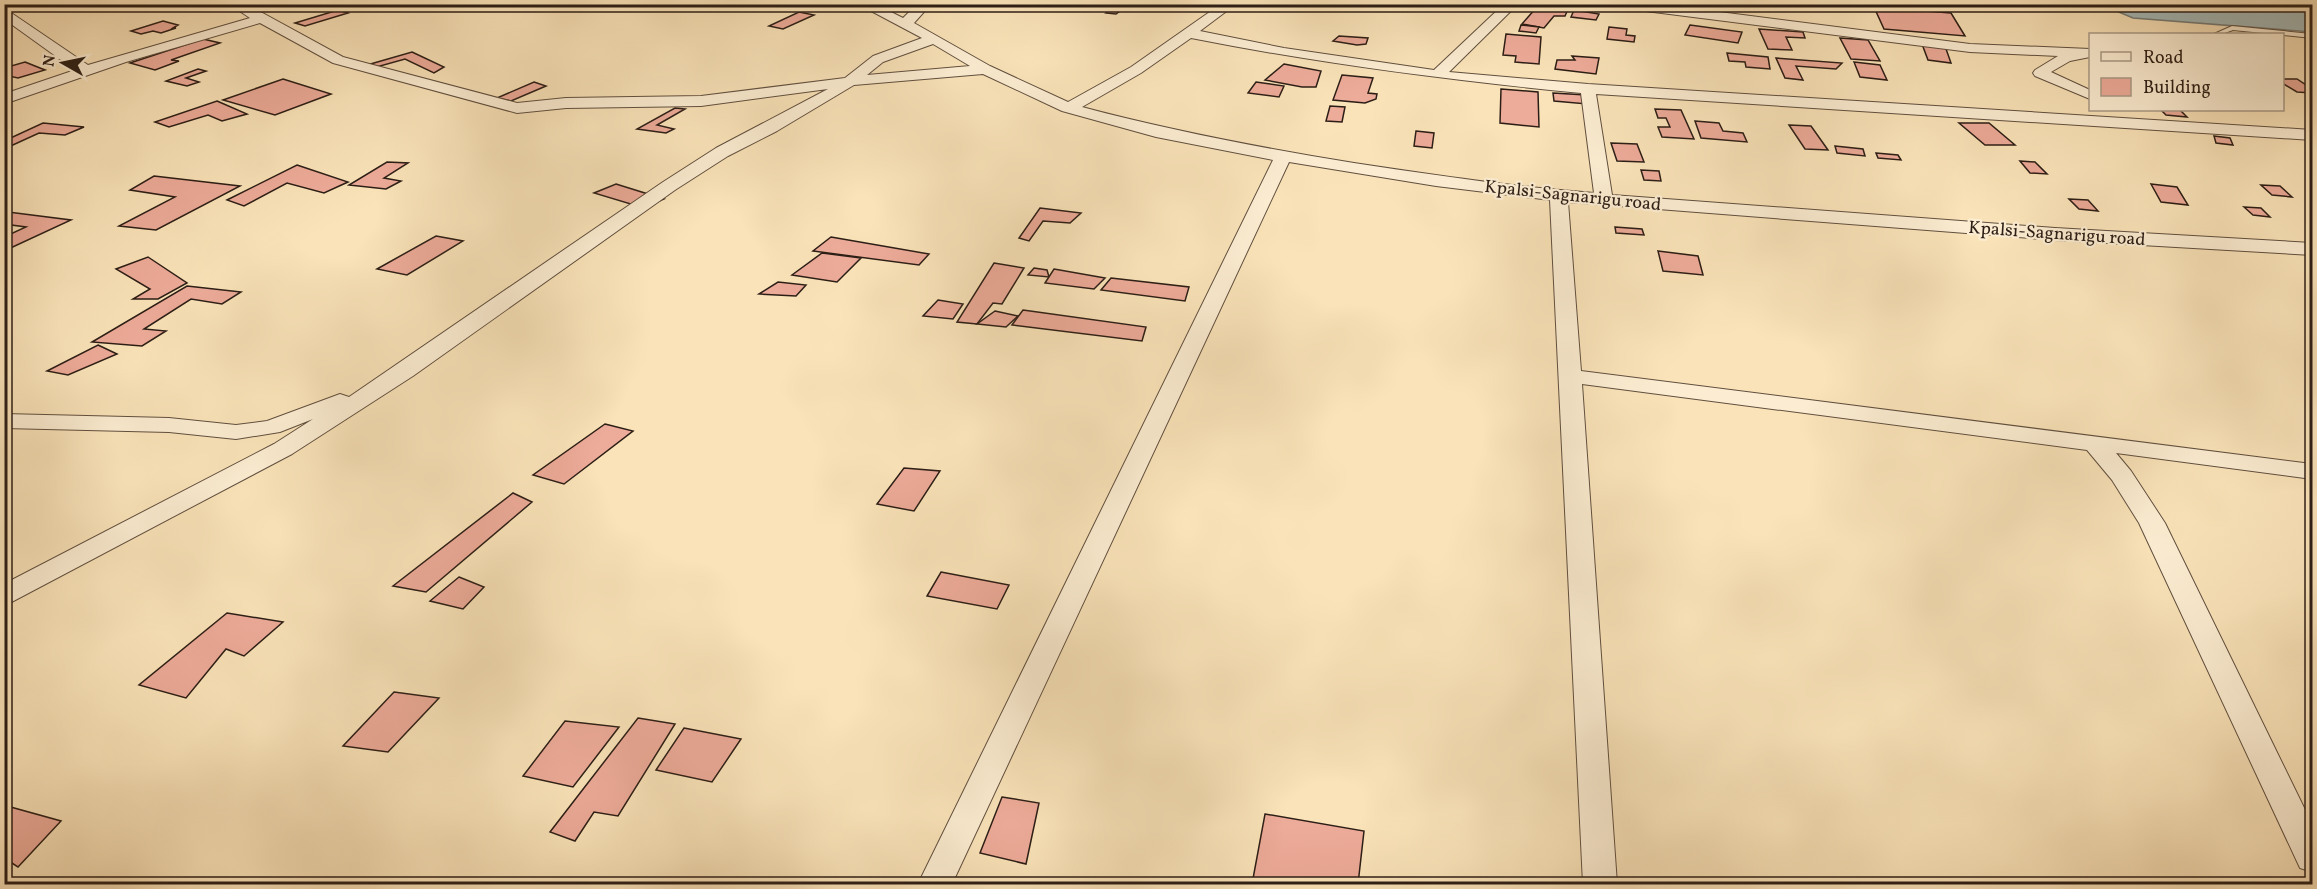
<svg xmlns="http://www.w3.org/2000/svg" width="2317" height="889" font-family="Vollkorn,serif">
  <rect width="100%" height="100%" fill="#fae3b9"/>
  <filter id="stains"><feTurbulence type="fractalNoise" baseFrequency=".00333" numOctaves="4"/><feColorMatrix values="0 0 0 0 .2 0 0 0 0 .09 0 0 0 0 .02 0 0 0 .5 -.17"/></filter>
  <radialGradient id="worn" r=".72"><stop offset=".6" stop-color="#630" stop-opacity="0"/><stop offset="1" stop-color="#630" stop-opacity=".3"/></radialGradient>
  <polygon fill="#a4bbbb" stroke="#747c79" stroke-width="1.5" points="2112,4 2312,5 2312,32 2133,18 2109,8"/>
  <g fill="#edab99" stroke="#2c1e16" stroke-width="1.5">
    <polygon points="1117,4 1128,5 1116,14 1106,13"/>
    <polygon points="1712,4 1731,4 1728,13 1710,10"/>
    <polygon points="1828,4 1839,4 1861,6 1858,11 1826,8"/>
    <polygon points="1554,7 1568,9 1565,16 1554,16 1544,28 1522,24 1536,8"/>
    <polygon points="1874,7 1951,13 1965,36 1884,29"/>
    <polygon points="338,10 348,13 305,26 295,23"/>
    <polygon points="1574,10 1599,14 1596,20 1571,17"/>
    <polygon points="799,12 814,15 783,29 769,26"/>
    <polygon points="163,21 178,25 173,28 176,28 161,33 153,31 141,34 131,31"/>
    <polygon points="1521,25 1539,27 1536,33 1519,31"/>
    <polygon points="1690,25 1742,32 1738,43 1685,35"/>
    <polygon points="1609,27 1627,29 1626,35 1635,36 1634,42 1607,39"/>
    <polygon points="1759,29 1803,32 1805,38 1786,37 1792,50 1768,49"/>
    <polygon points="1506,34 1541,37 1539,64 1515,62 1516,56 1503,55"/>
    <polygon points="1339,36 1368,38 1366,44 1357,45 1333,41"/>
    <polygon points="1840,38 1868,40 1880,61 1851,59"/>
    <polygon points="203,39 220,43 171,60 179,61 155,70 130,63"/>
    <polygon points="1922,44 1945,46 1951,63 1928,60"/>
    <polygon points="412,52 444,67 434,73 405,59 373,68 367,65"/>
    <polygon points="1727,53 1768,57 1770,69 1746,67 1745,62 1729,61"/>
    <polygon points="1572,56 1599,58 1596,74 1555,69 1557,60 1575,60"/>
    <polygon points="1776,58 1842,63 1836,69 1796,66 1803,80 1785,78"/>
    <polygon points="25,62 45,70 18,78 4,75 4,68"/>
    <polygon points="1854,62 1880,65 1887,80 1860,77"/>
    <polygon points="1284,64 1321,71 1316,87 1302,87 1265,80"/>
    <polygon points="198,69 206,71 186,78 199,82 187,86 166,81"/>
    <polygon points="1342,75 1373,78 1368,93 1377,94 1376,99 1365,103 1333,100"/>
    <polygon points="283,79 331,94 275,115 223,100"/>
    <polygon points="2282,79 2297,79 2312,89 2312,93 2297,92 2282,83"/>
    <polygon points="534,82 546,86 511,101 497,98"/>
    <polygon points="1256,82 1284,86 1279,97 1248,93"/>
    <polygon points="1501,89 1538,92 1539,127 1500,123"/>
    <polygon points="1553,93 1586,95 1587,104 1554,101"/>
    <polygon points="217,101 247,114 222,121 208,115 169,127 155,122"/>
    <polygon points="1330,106 1345,107 1342,122 1326,121"/>
    <polygon points="675,108 685,109 657,125 674,129 666,133 637,129"/>
    <polygon points="1655,109 1681,110 1694,139 1662,137 1658,127 1670,127 1666,118 1658,118"/>
    <polygon points="2161,110 2180,110 2187,117 2166,115"/>
    <polygon points="1695,121 1719,123 1723,131 1743,133 1747,142 1701,138"/>
    <polygon points="43,123 84,127 65,135 39,133 4,149 4,141"/>
    <polygon points="1959,123 1989,123 2015,145 1985,145"/>
    <polygon points="1789,125 1811,126 1828,150 1805,149"/>
    <polygon points="1416,131 1434,133 1432,148 1414,146"/>
    <polygon points="2214,136 2230,138 2233,145 2216,143"/>
    <polygon points="1611,143 1637,144 1644,162 1617,161"/>
    <polygon points="1835,146 1863,149 1865,156 1837,153"/>
    <polygon points="1876,153 1898,155 1901,160 1878,158"/>
    <polygon points="2020,161 2035,162 2047,174 2030,173"/>
    <polygon points="387,162 408,163 384,178 401,181 386,189 349,185"/>
    <polygon points="297,165 348,182 324,193 287,183 244,206 227,200"/>
    <polygon points="1641,170 1659,171 1661,181 1644,180"/>
    <polygon points="154,176 240,186 156,230 119,226 175,197 130,190"/>
    <polygon points="616,184 664,199 644,208 594,193"/>
    <polygon points="2151,184 2177,187 2188,205 2161,202"/>
    <polygon points="2261,185 2280,186 2292,197 2272,195"/>
    <polygon points="2069,199 2088,200 2098,211 2079,209"/>
    <polygon points="2244,207 2261,208 2270,217 2253,215"/>
    <polygon points="1040,208 1081,213 1070,223 1043,221 1029,241 1019,238"/>
    <polygon points="8,212 71,220 4,251 4,237 26,227 4,224 4,214"/>
    <polygon points="1615,227 1642,229 1644,235 1616,233"/>
    <polygon points="436,236 463,241 407,275 377,269"/>
    <polygon points="831,237 929,254 919,265 813,251"/>
    <polygon points="1658,251 1698,256 1703,275 1663,271"/>
    <polygon points="822,253 861,258 837,282 792,275"/>
    <polygon points="148,257 187,283 158,299 133,299 150,289 116,269"/>
    <polygon points="994,263 1024,268 1002,304 993,303 977,324 957,322"/>
    <polygon points="1034,268 1047,270 1049,277 1028,275"/>
    <polygon points="1054,269 1105,278 1094,289 1045,283"/>
    <polygon points="1111,278 1189,287 1185,301 1101,290"/>
    <polygon points="778,282 806,285 796,296 759,294"/>
    <polygon points="187,286 241,292 222,304 191,299 144,329 166,331 142,346 92,342"/>
    <polygon points="938,300 963,304 953,319 923,316"/>
    <polygon points="1023,310 1146,327 1142,341 1012,325"/>
    <polygon points="995,311 1018,316 1006,327 977,324"/>
    <polygon points="98,345 117,354 68,375 47,371"/>
    <polygon points="605,424 633,431 564,484 533,475"/>
    <polygon points="904,468 940,471 914,511 877,504"/>
    <polygon points="513,493 532,502 426,592 393,586"/>
    <polygon points="941,572 1009,585 997,609 927,596"/>
    <polygon points="459,577 484,587 463,609 430,601"/>
    <polygon points="227,613 283,622 244,656 226,649 186,698 139,685"/>
    <polygon points="394,692 439,698 388,752 343,746"/>
    <polygon points="638,718 675,724 618,816 594,812 575,841 550,832"/>
    <polygon points="565,721 619,727 573,787 523,776"/>
    <polygon points="684,728 741,739 712,782 656,770"/>
    <polygon points="1002,797 1039,803 1026,864 980,853"/>
    <polygon points="7,806 61,821 18,867 4,858 4,808"/>
    <polygon points="1265,814 1364,831 1358,884 1252,884"/>
  </g>
  <g fill="none" stroke-linecap="round" stroke-linejoin="round">
    <g stroke="#604f3f" stroke-width="2">
      <polygon id="lane" points="2232,26 2312,34 2312,38 2233,30 2222,34 2214,34"/>
    </g>
    <g stroke="#604f3f" stroke-width="2">
      <g id="street">
        <path d="M229 4H246L343 57 517 103 566 98 701 96 845 78 873 56 922 38 858 4H875L903 18 917 4H931L914 23 990 66 1068 102 1131 67 1221 4H1236L1200 31 1284 48 1434 70 1504 4H1518L1449 72 1588 84 2312 130V140L1596 94 1612 195 2055 228 2312 243V255L2055 240 1568 202 1581 371 2312 464V479L2116 453 2131 471 2165 523 2312 824V872L2300 868 2139 523 2112 480 2087 450 1582 384 1617 884H1583L1550 200 1436 186 1289 162 952 884H918L1273 160 1156 137 1062 111 983 74 854 85 777 131 728 156 675 190 413 376 292 454 4 606V584L274 444 313 419 280 432 236 439 169 432 4 428V414L169 418 236 425 267 421 340 394 349 397 663 182 716 148 828 89 701 106 566 108 517 113 333 63 260 23 126 62 4 104V94L75 70 4 19V8L88 65 250 18ZM1191 38C1322 64 1448 80 1581 93L1594 193C1514 187 1434 175 1354 163 1262 148 1172 131 1082 107L1141 73ZM933 44 970 66 867 75 883 62Z"/>
        <polygon points="1616,4 1657,4 1970,44 2090,49 2090,57 2070,61 2051,72 2090,90 2090,99 2035,76 2033,73 2035,70 2058,56 1970,52 1622,8"/>
      </g>
    </g>
    <use href="#lane" fill="#fcedd2" fill-rule="evenodd"/>
    <use href="#street" fill="#fcedd2" fill-rule="evenodd"/>
  </g>
  <g text-anchor="middle" stroke-width="4.5" stroke-linejoin="round" paint-order="stroke">
    <g font-size="18" fill="#2c1e16" stroke="#fcedd2">
      <text transform="translate(1573 195) rotate(6)" y="6">Kpalsi-Sagnarigu road</text>
      <text transform="translate(2057 233) rotate(4)" y="6">Kpalsi-Sagnarigu road</text>
    </g>
  </g>
  <rect width="2317" height="889" fill="none" stroke="#fae3b9" stroke-width="24"/>
  <rect x="6" y="6" width="2305" height="877" fill="none" stroke="#2c1e16" stroke-width="3"/>
  <rect x="12" y="12" width="2293" height="865" fill="none" stroke="#2c1e16" stroke-width="1.5"/>
  <rect x="2089" y="33" width="195" height="78" fill="#fcedd2" stroke="#a99a87" stroke-width="1.5"/>
  <rect x="2101" y="52" width="30" height="9" fill="#fcedd2" stroke="#a99a87" stroke-width="1.5"/>
  <text x="2143" y="63" font-size="18" fill="#2c1e16">Road</text>
  <rect x="2101" y="78" width="30" height="18" fill="#edab99" stroke="#a99a87" stroke-width="1.5"/>
  <text x="2143" y="93" font-size="18" fill="#2c1e16">Building</text>
  <g transform="translate(63 63) rotate(279)" stroke="#fcedd2" stroke-width="4.5" paint-order="stroke">
  <path d="M0-4.5L10 22L0 15L-10 22Z" fill="#2c1e16"/>
  <text y="-9" font-size="16" font-weight="bold" text-anchor="middle" fill="#2c1e16">N</text>
  </g>
  <rect width="100%" height="100%" filter="url(#stains)"/>
  <rect width="100%" height="100%" fill="url(#worn)"/>
</svg>
